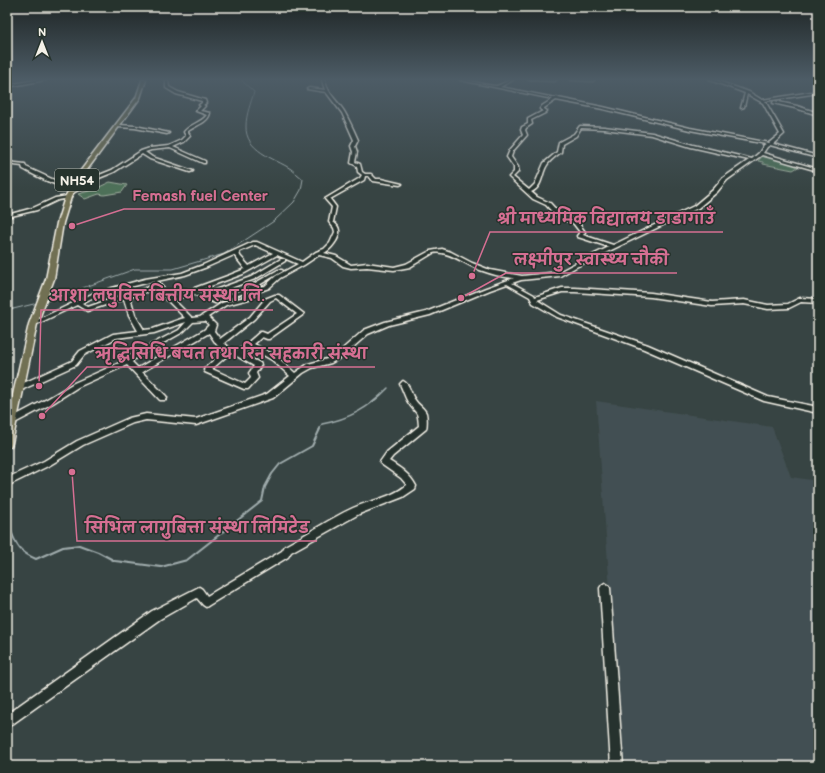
<svg xmlns="http://www.w3.org/2000/svg" width="825" height="773" font-family="'Balsamiq Sans','Playpen Sans Deva',sans-serif">
  <rect width="100%" height="100%" fill="#374443"/>
  <filter id="ink" filterUnits="userSpaceOnUse"><feTurbulence type="fractalNoise" baseFrequency=".025" numOctaves="2"/><feDisplacementMap in="SourceGraphic" scale="8" xChannelSelector="R" yChannelSelector="G"/><feConvolveMatrix kernelMatrix="1 2 1 2 8 2 1 2 1" color-interpolation-filters="sRGB"/></filter>
  <g filter="url(#ink)">
    <polygon fill="#435052" points="596,401 772,427 791,477 818,481 818,766 623,766"/>
    <g fill="#4e6f59" stroke="#a1b0a0">
      <polygon points="763,155 800,166 793,170 763,164 763,162 758,161"/>
      <polygon points="110,182 127,185 122,192 104,195 99,194 85,199 78,194 93,190"/>
    </g>
    <g fill="none" stroke-linecap="round" stroke-linejoin="round">
      <g stroke="#a1adae" stroke-width="1">
        <path d="M44 302 135 269H173L224 254 274 221 294 202 301 190 303 179C299 176 295 172 291 169 274 158 245 151 246 126 246 114 251 103 254 92L241 80"/>
        <polyline points="9,310 38,303"/>
      </g>
      <g stroke="#a1adae" stroke-width="1.5">
        <polyline points="7,310 13,309"/>
        <path d="M319 430 322 424C349 419 369 408 388 388"/>
      </g>
      <path stroke="#a1adae" stroke-width="2" d="M7 529 11 531C17 547 20 552 36 559L63 547 79 545 98 552 115 561 161 567 187 560 262 501 265 487 272 474 280 464 312 446 320 429"/>
      <g stroke="#f4f1e8" stroke-width="3">
        <g id="minor">
          <polygon points="36,80 45,80 7,87 7,85"/>
          <path d="M166 80H168L169 87 178 92 205 100 206 103 203 105 205 106 200 111 210 113C208 123 196 125 188 131V132L190 136 184 142 173 147 205 161V163H203L170 148 151 150 145 152 152 157 193 171 190 172 150 159 142 154 114 172 99 178 73 193H69V191L97 176 112 170 141 151 150 148 169 146 182 140 186 136 184 132C190 124 201 123 207 115L196 111 201 106 199 105 202 103V101L176 94 166 88Z"/>
          <path d="M322 80H325C327 94 339 102 345 113 350 122 354 131 358 140L355 146 357 152 355 162 360 164 362 172 365 174H371L376 179H381L402 184 400 185 373 181 369 176H365L364 180 330 199 336 207 333 222C336 224 339 227 339 231 340 238 331 250 324 253L336 256 351 265 367 263 394 267 406 264 430 251 442 249 451 252 472 263 490 270 522 276 559 272 572 265 609 247 578 237 577 236 580 232 573 223 557 217 546 205 533 199 509 177 514 172V167L507 157 510 150 523 135 521 130 522 127 528 124V119L543 111 540 109 542 106 553 99 460 80C472 80 483 85 496 86 500 86 507 80 513 80L500 87 555 98 557 97 558 98 603 107 690 128 769 143 780 134 763 103 747 94 744 107 741 108 745 93 710 80H715L749 92 762 100 818 91V93L765 101 784 134 773 144 818 156V158L770 145 767 147 763 153 818 169V171L762 155 727 180 717 192 698 208 576 267 560 276 521 280 512 283 534 295 535 297 562 288H575L651 293 712 302 744 300 768 305 788 304 800 298 818 299V303L801 302 789 308 768 309 744 304 712 306 651 297 575 292H562L537 300 561 315 648 345 768 397 818 407V413L764 401 644 349 557 317 533 303 530 297 507 284 490 290 430 315 389 325 368 334 342 357 331 363 312 368 303 373 273 398 196 425 146 420 133 423 83 445 50 465 7 486V478L44 461 77 441 129 418 146 414 196 419 267 394 290 376 272 360 251 348 242 354 260 363 261 365 256 373 258 378 248 389H244L205 372 204 370 205 368 224 351 217 345 209 333 142 372 166 396 167 398 166 400H160L127 365 78 387 53 403 7 427V420L47 399 74 383 126 360 129 356 179 330 186 322 154 333 116 338 84 355 76 365 19 391 17 390 15 388 17 386 72 361 80 351 113 334 138 331 129 315 124 299 87 311 77 305 35 325H31L30 324 31 323 94 293 145 279 182 273 203 265 253 242H257L302 262 316 252 324 249 330 243 335 232 334 228 329 222 332 207 325 199 360 178 362 175 358 172 357 166 351 163 353 152 351 146 354 140 342 113 326 92 307 89 309 88 325 90ZM556 100 603 109 690 130 766 144 764 145 759 153 752 159 693 145 652 133 604 127 580 126 574 134 559 142 557 152 544 163 535 184 529 190 513 177 518 172V167L511 157 513 151 527 135 525 130 526 128 532 124 531 120 545 113 547 111 544 109V108ZM581 128 604 129 652 135 691 147 749 160 723 178 713 190 694 206 613 245 583 235 585 232 577 221 561 215 550 203 537 197 531 192C543 187 541 174 547 165 550 160 556 156 561 152L562 144 576 136ZM255 245 273 253 249 266 240 256 239 252ZM433 253C448 250 466 265 480 270 491 274 502 277 514 278L486 288 426 312 385 322 364 330 338 353 327 359 308 364 295 373 276 356 254 344 262 337 267 339H269L304 314 279 295H275L265 299 250 317 220 339 214 331 216 325 208 317 226 305 249 299 255 293 269 288 280 278 304 265 319 255 332 258 343 266 351 268 367 267 394 270 410 267ZM234 255 245 269 230 275 192 289H188V291L171 297 157 281 185 275 207 267ZM277 255 298 264 276 276 265 286 251 291 245 297 222 303 200 317 192 318 174 300 192 293 215 303 247 292 283 271 282 270H278L243 290 215 299 209 296 255 279 285 261V259H281L251 277 204 294 197 291 243 274ZM154 281 153 282 155 285 128 294H124L123 295 88 307 82 303 98 295ZM158 288 167 300 185 318 181 319 153 329 144 330 135 315 130 297ZM276 298 297 314 267 334 262 332H260L244 346 237 351 232 350 224 343 254 319 270 301ZM205 321 209 325 204 330 138 368 132 362 133 360 183 332 193 322ZM229 354 235 355 254 366 249 373 251 378 245 384 212 369Z"/>
          <polygon points="529,80 556,80 555,81"/>
          <polygon points="570,80 594,80 593,81"/>
          <polygon points="774,101 797,106 818,113 818,115 795,108 773,103"/>
          <polygon points="118,125 135,126 169,133 167,134 135,128 117,127"/>
          <path d="M7 162 25 164 26 167 65 185H74L76 186C64 192 35 175 23 169L22 166 7 164Z"/>
          <polygon points="68,196 70,197 70,198 58,200 37,210 7,217 7,215 33,208 55,198"/>
          <path d="M403 381C411 385 410 394 415 400 418 405 424 408 426 413 427 417 427 425 426 429L393 456 389 461C400 468 410 474 416 486L415 489 403 497 359 514 291 552 288 557 209 605 206 607 203 605 197 598 160 619 11 725 7 727V714L152 611 199 587 202 589 207 596 282 551 285 546C308 534 329 519 353 508 371 500 391 498 407 485L401 478 381 464 380 462 387 452 419 426C418 409 416 415 408 402 405 397 403 390 400 384Z"/>
          <polygon points="605,583 608,585 610,588 623,766 611,766 600,588 602,585"/>
        </g>
      </g>
      <g stroke="#f4f1e8" stroke-width="3">
        <polygon id="major" points="142,80 146,80 140,98 84,174 71,197 63,223 54,279 37,324 12,443 11,446 7,447 7,421 29,324 46,279 57,223 65,197 79,173 136,98"/>
      </g>
      <use href="#minor" fill="#26332d" fill-rule="evenodd"/>
      <use href="#major" fill="#716f52" fill-rule="evenodd"/>
    </g>
  </g>
  <linearGradient id="sky" x2="0" y2="1"><stop stop-color="#1e2525"/><stop offset="0.42" stop-color="#4d5c66"/><stop offset="1" stop-color="#4d5c66" stop-opacity="0"/></linearGradient>
  <rect width="825" height="189" fill="url(#sky)"/>
  <g text-anchor="middle" stroke-width="3" stroke-linejoin="round" paint-order="stroke">
    <rect fill="#26332d" stroke="#b6b8b0" stroke-width="1" x="55" y="169" width="44" height="22" rx="3"/>
    <g font-size="13" font-weight="bold" fill="#f4f1e8">
      <text x="77" y="185">NH54</text>
    </g>
  </g>
  <path fill="none" stroke="#d66f93" stroke-width="1.5" d="M72 226L124 209H275M472 276L490 232H723M461 298L506 273H677M39 386L41 310H273M42 416L87 367H375M72 472L77 541H317"/>
  <g fill="#d66f93" stroke="#26332d" stroke-width="1.5">
    <circle cx="72" cy="226" r="4"/>
    <circle cx="472" cy="276" r="4"/>
    <circle cx="461" cy="298" r="4"/>
    <circle cx="39" cy="386" r="4"/>
    <circle cx="42" cy="416" r="4"/>
    <circle cx="72" cy="472" r="4"/>
  </g>
  <g font-size="15" text-anchor="middle" font-weight="bold" fill="#d66f93" stroke="#26332d" stroke-width="3" stroke-linejoin="round" paint-order="stroke">
    <text x="200" y="201">Femash fuel Center</text>
    <text x="606" y="224">श्री माध्यमिक विद्यालय डाडागाउँ</text>
    <text x="591" y="265">लक्ष्मीपुर स्वास्थ्य चौकी</text>
    <text x="157" y="301">आशा लघुवित्त बित्तीय संस्था लि.</text>
    <text x="231" y="359">ऋद्धिसिधि बचत तथा रिन सहकारी संस्था</text>
    <text x="197" y="533">सिभिल लागुबित्ता संस्था लिमिटेड</text>
  </g>
  <rect width="825" height="773" fill="none" stroke="#26332d" stroke-width="24"/>
  <rect x="12" y="12" width="801" height="749" fill="none" stroke="#f4f1e8" stroke-width="1.5" filter="url(#ink)"/>
  <g transform="translate(42 42)" stroke="#26332d" stroke-width="3" paint-order="stroke">
  <path d="M0-3L7 15L0 10L-7 15Z" fill="#f4f1e8"/>
  <text y="-6" font-size="11" font-weight="bold" text-anchor="middle" fill="#f4f1e8">N</text>
  </g>
</svg>
